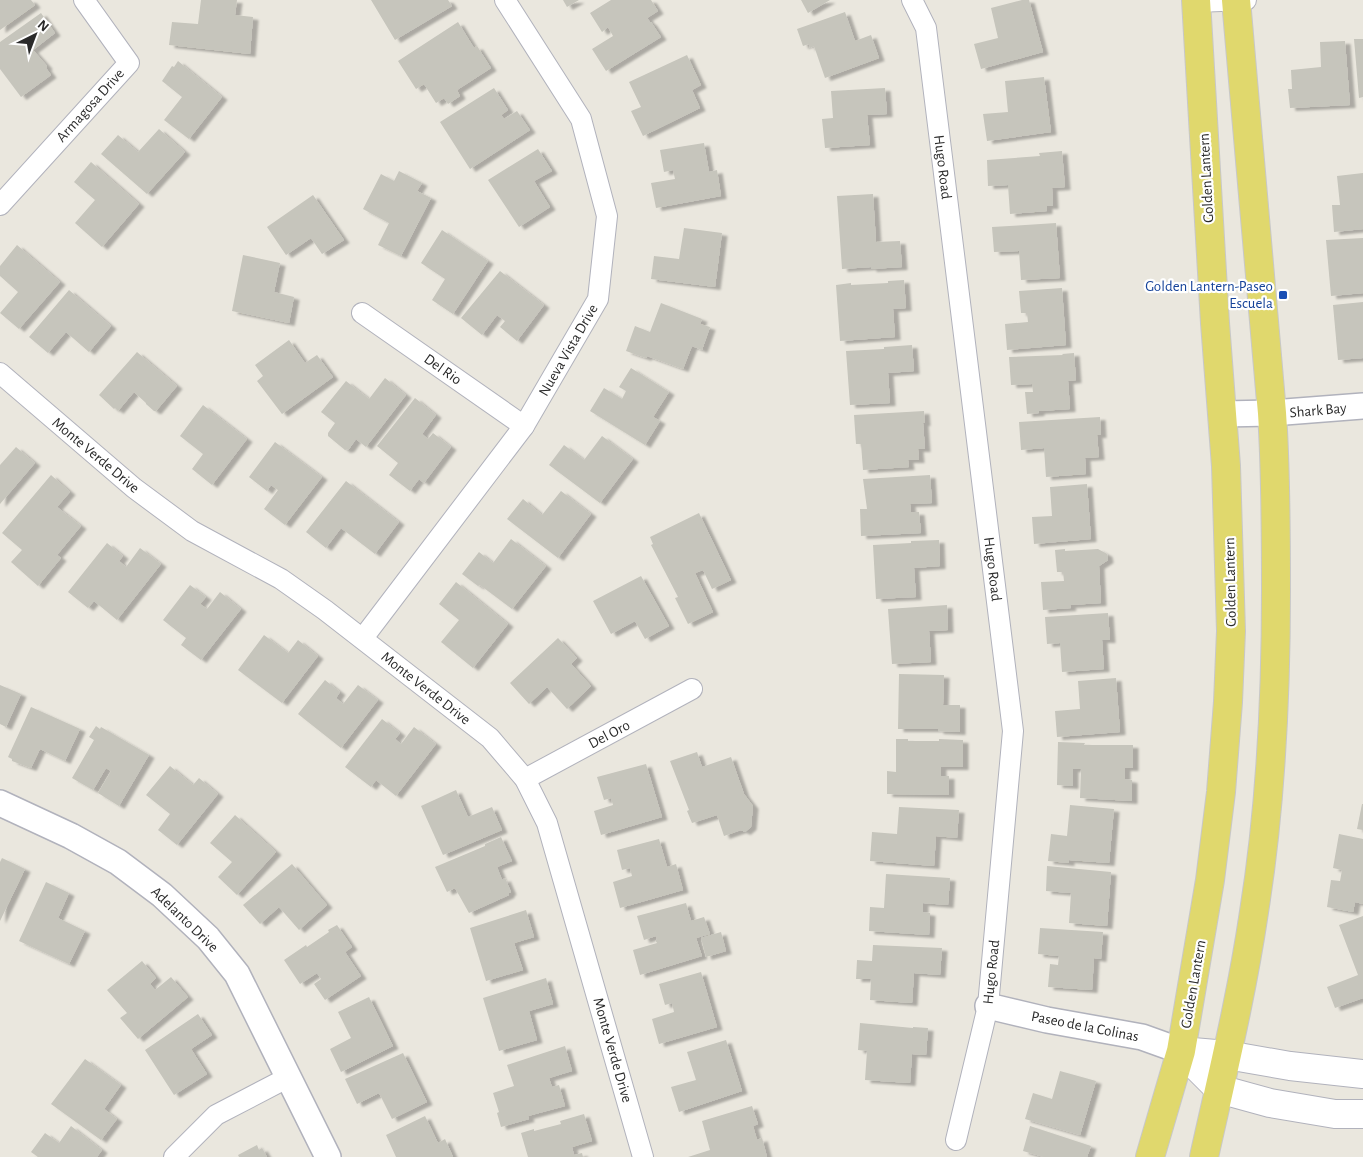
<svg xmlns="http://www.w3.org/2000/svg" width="1363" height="1157" font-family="'Alegreya Sans',sans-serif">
  <defs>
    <filter id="shadow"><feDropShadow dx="5.5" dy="3" stdDeviation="1" flood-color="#0004"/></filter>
  </defs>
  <rect width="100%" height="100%" fill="#eae7de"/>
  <g fill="#c6c5bc" filter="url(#shadow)">
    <polygon points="0,0 31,0 35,5 0,30"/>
    <polygon points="201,0 237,0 235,15 253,17 250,54 169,45 172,22 198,24"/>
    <polygon points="371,0 448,0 452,6 395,40"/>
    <polygon points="563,0 579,0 567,7"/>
    <polygon points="611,0 651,0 658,11 647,18 650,22 651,22 661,37 606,71 592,49 613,36 608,27 602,32 590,13"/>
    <polygon points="801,0 830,0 808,13"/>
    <polygon points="1022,0 1029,0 1043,52 981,69 974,44 998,38 991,8"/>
    <polygon points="845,12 855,41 871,35 879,58 825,78 814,46 810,48 809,44 803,46 797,29"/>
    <polygon points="41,13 55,33 33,50 47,66 46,68 51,75 21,97 0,69 0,42"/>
    <polygon points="458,22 474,48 477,46 491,68 457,90 460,96 448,104 444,98 436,103 424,84 416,89 398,61"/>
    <polygon points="1354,39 1363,39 1363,97 1359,98"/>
    <polygon points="1345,41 1350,105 1290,108 1288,89 1292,89 1291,70 1321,67 1320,42"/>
    <polygon points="687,55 701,85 692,90 700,108 643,136 631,111 641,107 629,82"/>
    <polygon points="178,61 222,97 189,139 164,120 182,97 162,81 172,66 174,67"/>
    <polygon points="1044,77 1051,132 987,141 983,114 1008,112 1005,81"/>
    <polygon points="494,88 508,110 501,115 504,119 517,111 530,130 470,169 440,122"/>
    <polygon points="885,88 887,114 867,115 870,145 825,148 822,119 833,118 831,91"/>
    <polygon points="159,129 185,152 147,194 101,154 118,135 138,152"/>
    <polygon points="704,143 709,172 717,170 721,196 656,208 651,183 675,179 673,170 664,172 660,150"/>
    <polygon points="538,149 552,171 534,181 550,207 519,227 488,180"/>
    <polygon points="1062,151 1065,187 1052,188 1053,206 1047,206 1047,211 1010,214 1008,185 988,186 987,160 1040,156 1039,153"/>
    <polygon points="91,162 139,204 102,247 75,223 95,200 74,182"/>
    <polygon points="399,171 422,183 417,191 431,198 401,256 378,245 389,223 363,209 381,174 394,181"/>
    <polygon points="1363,173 1363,229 1334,232 1332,205 1340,205 1337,176"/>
    <polygon points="873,194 876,242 900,241 902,267 871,269 871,267 842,269 837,196"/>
    <polygon points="313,195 344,240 322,254 311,238 286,255 267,227"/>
    <polygon points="1056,223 1060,278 1021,280 1019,251 994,252 992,227"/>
    <polygon points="684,228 722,233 715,287 651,279 654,256 679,259"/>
    <polygon points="442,230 488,261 453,314 432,300 445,279 421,263"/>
    <polygon points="1363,238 1363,293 1331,296 1326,240"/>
    <polygon points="17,245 60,282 19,329 0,313 18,292 0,276 0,266"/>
    <polygon points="243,255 280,263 274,292 294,297 289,323 232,311"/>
    <polygon points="500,271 544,305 517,341 500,327 505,321 497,315 482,335 461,318"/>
    <polygon points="904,280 906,308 893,309 895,337 840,341 836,285 851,283 851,285 888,283 888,281"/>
    <polygon points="1062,288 1066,345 1007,350 1005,324 1028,322 1027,313 1021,313 1019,291"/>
    <polygon points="69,290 111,326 89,352 66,332 48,353 29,337"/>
    <polygon points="1363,302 1363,358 1338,360 1333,305"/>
    <polygon points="661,303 702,319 700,324 710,327 702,350 692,346 683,369 647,356 646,358 626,351 635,326 650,332"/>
    <polygon points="289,340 305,363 317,355 333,377 282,414 257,381 263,376 255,365"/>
    <polygon points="912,345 914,371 888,373 890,403 850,405 846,351 884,349 884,347"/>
    <polygon points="137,352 177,386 156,411 154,411 146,404 146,403 134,392 118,411 115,408 114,409 99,395"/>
    <polygon points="1074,353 1076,380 1068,381 1070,409 1039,411 1039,413 1027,414 1025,392 1033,392 1032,384 1011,385 1009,357 1063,355 1062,354"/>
    <polygon points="631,368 669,392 653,417 660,421 645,445 590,411 604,388 622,399 626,391 619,387"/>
    <polygon points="385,378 406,395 366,447 356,439 349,449 345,450 328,436 328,433 335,423 321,412 346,381 369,399"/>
    <polygon points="415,398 436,415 422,434 428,439 433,433 451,447 424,483 419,479 410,491 389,475 398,463 377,446"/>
    <polygon points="203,405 247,439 212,485 192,469 203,454 180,436"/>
    <polygon points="924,411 925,423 923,423 925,449 918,449 919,460 908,460 909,467 863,470 861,444 856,444 854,415"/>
    <polygon points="1100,417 1101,435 1097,435 1099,457 1085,458 1086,474 1046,477 1044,448 1021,450 1019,422"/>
    <polygon points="602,436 633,459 600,503 549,465 564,445 584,460"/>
    <polygon points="275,442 322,477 285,525 264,509 278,490 271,485 267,491 249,477"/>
    <polygon points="16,447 35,463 0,504 0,465"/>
    <polygon points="51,475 70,492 57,507 81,526 57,555 61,558 38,586 11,562 22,550 2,533"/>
    <polygon points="930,475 932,503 910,504 911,512 919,512 921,533 861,536 860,509 867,509 863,479"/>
    <polygon points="346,481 399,522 375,554 341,528 326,548 306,532"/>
    <polygon points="1087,484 1091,539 1034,544 1032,517 1052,516 1050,487"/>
    <polygon points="561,491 591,514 558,558 507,519 523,499 542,515"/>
    <polygon points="699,513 731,580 712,589 703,570 695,573 713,612 688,624 675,598 678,597 651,545 653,544 650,537"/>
    <polygon points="511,539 546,566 512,609 480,585 478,586 462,574 479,552 493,563"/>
    <polygon points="939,540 940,566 914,568 916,597 876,599 873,545 911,543 911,541"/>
    <polygon points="107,543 123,556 119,561 126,567 140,548 161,564 117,620 94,601 88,608 68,592"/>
    <polygon points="1065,549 1065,551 1098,549 1107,554 1108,560 1099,566 1101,603 1070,605 1071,608 1043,610 1041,582 1064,581 1063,572 1057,572 1055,550"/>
    <polygon points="641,576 669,626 645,639 635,621 611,634 593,601"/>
    <polygon points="456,582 508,624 473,668 441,642 459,620 439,604"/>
    <polygon points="190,585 206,597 200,604 207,609 220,592 241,609 201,660 181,645 186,638 163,620"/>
    <polygon points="947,605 948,630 929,631 931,662 892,664 888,609"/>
    <polygon points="1108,613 1110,640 1102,640 1104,669 1062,672 1060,643 1047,644 1045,617"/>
    <polygon points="264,635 288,653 298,640 318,656 282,703 238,670"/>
    <polygon points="558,638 577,658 571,664 591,686 567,709 547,687 529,704 510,683"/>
    <polygon points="899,674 944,675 943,705 960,705 960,732 938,731 938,729 898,729"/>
    <polygon points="1116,678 1120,732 1057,737 1055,711 1080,709 1078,681"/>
    <polygon points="325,680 340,692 336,698 343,704 358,685 378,700 341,748 298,714"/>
    <polygon points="0,685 21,694 6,727 0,724"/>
    <polygon points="31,707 80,729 65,761 40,749 31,768 12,761 12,759 8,757"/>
    <polygon points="382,719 400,733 395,739 401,744 414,727 436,744 396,796 376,780 371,787 345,767"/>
    <polygon points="96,726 100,729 101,727 149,755 119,806 98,793 111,771 106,768 93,790 72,778 94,740 89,737"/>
    <polygon points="896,739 908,739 908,741 939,741 939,739 963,740 963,767 941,767 941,776 949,776 949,795 887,794 887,771 896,772"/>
    <polygon points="1058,742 1085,743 1084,745 1133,745 1133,768 1125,768 1125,779 1132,780 1132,801 1080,798 1081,769 1073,769 1073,786 1057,785"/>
    <polygon points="697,752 702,767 731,757 744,794 753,806 751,827 745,832 741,830 724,836 717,815 692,823 687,811 689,810 670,761"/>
    <polygon points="646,764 662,817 601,835 594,811 613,805 611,798 604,800 597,777"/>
    <polygon points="170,766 193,785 199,778 218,794 177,845 158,830 170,814 146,795"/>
    <polygon points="456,790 468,817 492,807 502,830 443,855 421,806"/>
    <polygon points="1362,804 1363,804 1363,830 1357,829"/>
    <polygon points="1070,805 1114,809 1109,863 1069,860 1069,863 1048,861 1051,834 1067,836"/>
    <polygon points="899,807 959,810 957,838 936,836 934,866 870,861 872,832 897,834"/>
    <polygon points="235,815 276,852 237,895 218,877 232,862 210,843"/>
    <polygon points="1339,834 1363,839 1363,904 1355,902 1353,912 1327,907 1331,880 1340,881 1342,870 1333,868"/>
    <polygon points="501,837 512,861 497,867 502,880 505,878 511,892 509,893 509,895 469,913 455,888 447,892 435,867 485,846 485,844"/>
    <polygon points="659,839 667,867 676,864 683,890 620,908 613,882 632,876 630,868 622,870 617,850"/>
    <polygon points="2,858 25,869 0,921 0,862"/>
    <polygon points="292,864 327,905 299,930 279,907 260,924 243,905"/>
    <polygon points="1047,866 1111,872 1107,926 1069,923 1071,893 1046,891"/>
    <polygon points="886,874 950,878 948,905 923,903 923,912 930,913 929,935 869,931 870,907 884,908"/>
    <polygon points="46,882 69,893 58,918 85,931 69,964 19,941"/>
    <polygon points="686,903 691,921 704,917 710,934 696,938 702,956 640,975 633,950 657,943 655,940 657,940 656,936 644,940 637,916"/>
    <polygon points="526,910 534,937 514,943 523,970 486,981 470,928"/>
    <polygon points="1363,916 1363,998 1335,1008 1327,987 1358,975 1339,925"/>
    <polygon points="337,925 352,947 345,952 361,976 325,1000 314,984 321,979 317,973 300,984 284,960 306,945 307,947 329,932 328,930"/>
    <polygon points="1040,928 1103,932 1101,959 1094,958 1092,990 1048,987 1050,964 1058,965 1059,956 1038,954"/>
    <polygon points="721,932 726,951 706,957 701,938"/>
    <polygon points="873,945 942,948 940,975 914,973 912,1003 870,1000 871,979 856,979 857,960 872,961"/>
    <polygon points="142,961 156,978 150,984 155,990 171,977 188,997 138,1039 120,1018 127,1013 107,990"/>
    <polygon points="701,972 717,1027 659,1044 652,1019 674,1012 672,1003 665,1005 659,984"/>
    <polygon points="546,978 553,1004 529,1011 537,1040 499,1051 483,998"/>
    <polygon points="369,997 393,1046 341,1072 330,1049 351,1038 338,1012"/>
    <polygon points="198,1014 212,1035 191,1049 207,1074 174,1095 145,1050"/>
    <polygon points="860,1023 913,1028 913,1027 928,1028 926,1055 912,1054 910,1083 865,1080 867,1051 858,1050"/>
    <polygon points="726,1040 742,1091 679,1112 671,1087 696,1080 687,1052"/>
    <polygon points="565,1046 572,1071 549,1078 552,1087 559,1085 565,1106 528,1116 529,1119 501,1127 497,1113 499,1112 493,1093 514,1086 507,1065"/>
    <polygon points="403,1053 427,1102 392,1119 379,1093 357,1104 345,1079"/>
    <polygon points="85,1059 121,1085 104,1109 117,1119 101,1140 51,1104"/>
    <polygon points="1060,1071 1096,1081 1080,1135 1025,1119 1033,1093 1052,1099"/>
    <polygon points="752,1106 758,1124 753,1126 757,1140 762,1138 767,1157 688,1157 710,1150 702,1121"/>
    <polygon points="584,1114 592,1141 572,1147 574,1155 582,1153 583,1157 528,1157 521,1133 534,1129 534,1131 561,1124 560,1121"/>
    <polygon points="425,1116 438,1143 445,1139 453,1157 396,1157 386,1135"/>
    <polygon points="71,1126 102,1150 97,1157 38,1157 31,1152 45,1133 59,1143"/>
    <polygon points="1030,1126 1091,1146 1087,1157 1044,1157 1023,1151"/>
    <polygon points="257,1145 259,1150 262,1148 267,1157 239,1157 238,1155"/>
  </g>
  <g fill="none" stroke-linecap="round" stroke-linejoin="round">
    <g stroke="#b1b2bc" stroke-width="22">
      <g id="minor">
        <polyline points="912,0 926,28 1013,731 988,1006 956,1140"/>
        <polyline points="1196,2 1246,0"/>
        <polyline points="0,205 129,63 84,0"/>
        <polyline points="362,313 524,426"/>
        <polyline points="0,373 134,488 192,531 281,579 325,610 490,738 525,779 547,823 643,1157"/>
        <polyline points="363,638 524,426 598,299 607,216 581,119 505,0"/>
        <polyline points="525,779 692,689"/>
        <polyline points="174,1157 216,1115 289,1077"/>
      </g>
    </g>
    <g stroke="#b1b2bc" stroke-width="28">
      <g id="tertiary">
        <polyline points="1222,414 1272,413 1363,406"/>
        <polyline points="0,803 71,836 118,862 162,895 208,938 237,974 328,1157"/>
        <polyline points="988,1006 1047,1020 1142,1037 1181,1051"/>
      </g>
    </g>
    <g stroke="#b1b2bc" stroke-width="30">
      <g id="secondary">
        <polyline points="1181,1051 1219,1089 1270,1103 1335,1114 1363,1114"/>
        <polyline points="1181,1051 1227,1055 1290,1066 1363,1074"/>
      </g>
    </g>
    <g stroke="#c8c8c8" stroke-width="30">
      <g id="primary">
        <polyline points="1150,1157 1181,1051 1210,880 1221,792 1228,702 1231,631 1226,466 1215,323 1196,0"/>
        <path d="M1204 1157C1222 1076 1242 994 1254 912 1271 806 1276 698 1276 591 1276 532 1276 473 1272 413L1236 0"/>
      </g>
    </g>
    <use href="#minor" stroke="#fff" stroke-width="20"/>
    <use href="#tertiary" stroke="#fff" stroke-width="25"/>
    <use href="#secondary" stroke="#fff" stroke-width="28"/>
    <use href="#primary" stroke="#e0d86d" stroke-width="28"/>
  </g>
  <rect fill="#1a4fb4" stroke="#fff" stroke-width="2" x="1278" y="290" width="10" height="10" rx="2.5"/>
  <g text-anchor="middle" stroke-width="4.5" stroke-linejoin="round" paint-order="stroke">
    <g font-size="15" fill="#2a2a2a" stroke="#fff">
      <text transform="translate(90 105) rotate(-48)" y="5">Armagosa Drive</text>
      <text transform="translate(943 167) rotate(83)" y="5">Hugo Road</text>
      <text transform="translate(1206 178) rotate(-93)" y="5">Golden Lantern</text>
      <text transform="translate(568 350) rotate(-60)" y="5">Nueva Vista Drive</text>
      <text transform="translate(443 369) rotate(35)" y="5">Del Rio</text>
      <text transform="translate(1318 410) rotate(-5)" y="5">Shark Bay</text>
      <text transform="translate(96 455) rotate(40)" y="5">Monte Verde Drive</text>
      <text transform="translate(993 569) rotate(83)" y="5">Hugo Road</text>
      <text transform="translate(1230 582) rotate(-91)" y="5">Golden Lantern</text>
      <text transform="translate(426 688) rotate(38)" y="5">Monte Verde Drive</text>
      <text transform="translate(609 734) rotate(-28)" y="5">Del Oro</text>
      <text transform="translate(185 919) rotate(44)" y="5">Adelanto Drive</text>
      <text transform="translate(991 972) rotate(-84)" y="5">Hugo Road</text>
      <text transform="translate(1193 984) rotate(-80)" y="5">Golden Lantern</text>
      <text transform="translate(1085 1026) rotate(11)" y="5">Paseo de la Colinas</text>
      <text transform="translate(613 1050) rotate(74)" y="5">Monte Verde Drive</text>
    </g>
    <g font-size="15" fill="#164399" stroke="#fff" text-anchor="end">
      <text x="1273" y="291">Golden Lantern-Paseo<tspan x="1273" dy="17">Escuela</tspan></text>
    </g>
  </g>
  <g transform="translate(35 35) rotate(42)" stroke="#ffffff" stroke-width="4" paint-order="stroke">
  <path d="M0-4L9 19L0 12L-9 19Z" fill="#2a2a2a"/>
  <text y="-8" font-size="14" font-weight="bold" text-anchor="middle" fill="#2a2a2a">N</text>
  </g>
</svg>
